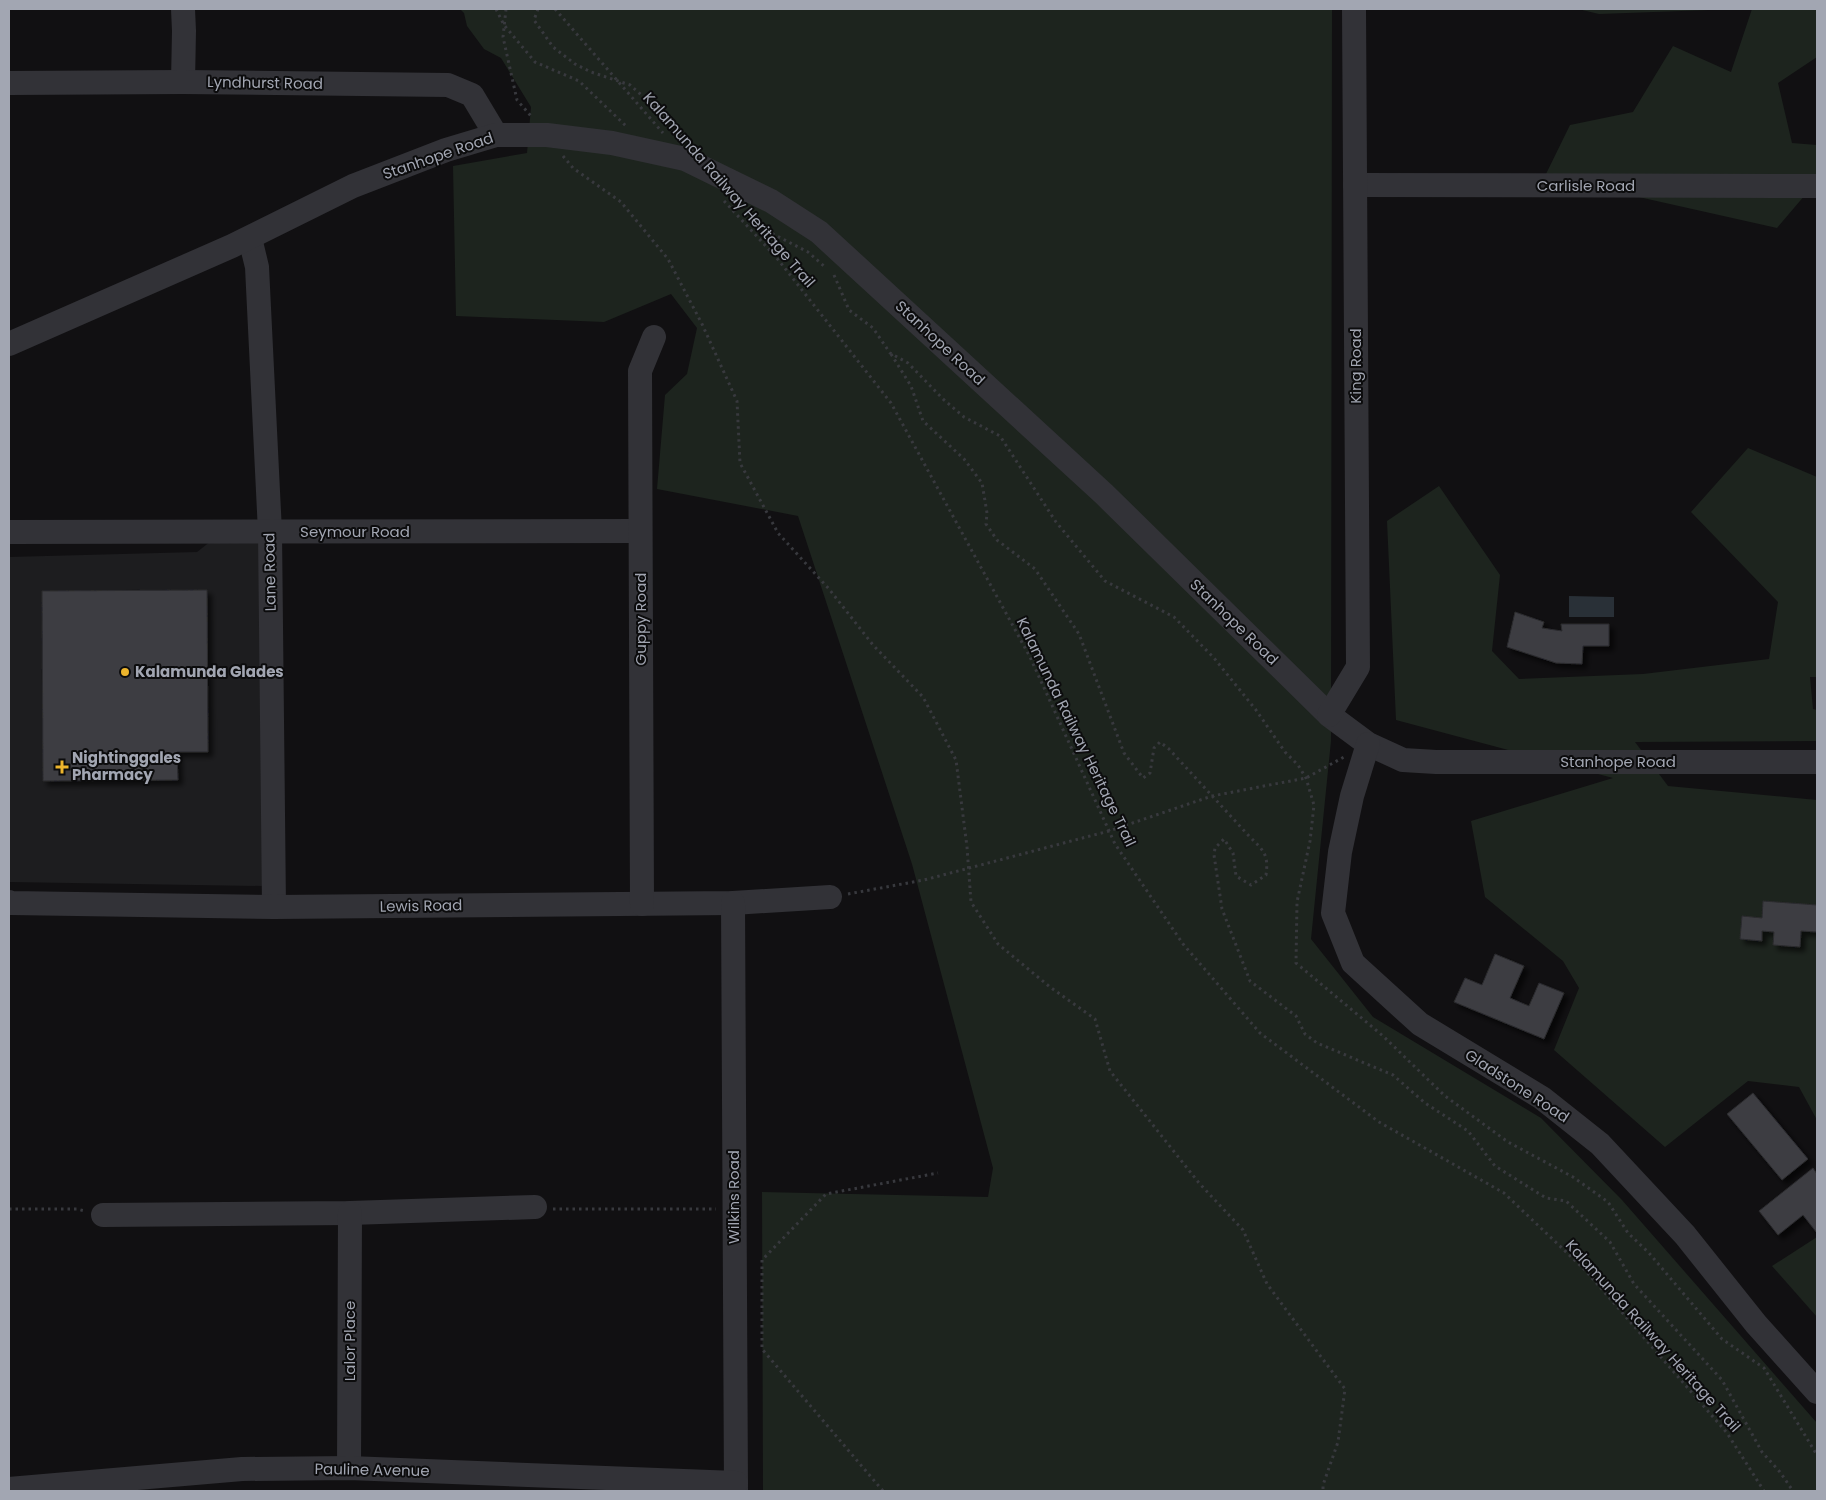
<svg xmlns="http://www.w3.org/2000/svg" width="1826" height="1500" font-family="Poppins,sans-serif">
  <defs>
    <filter id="shadow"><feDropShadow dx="4.5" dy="4.5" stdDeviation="2.5" flood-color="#0009"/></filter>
  </defs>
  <rect width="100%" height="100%" fill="#111012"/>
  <polygon fill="#1d1d1f" points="262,539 263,886 9,882 9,557 197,552 211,541"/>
  <g fill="#1d241e">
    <polygon points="460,9 1332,9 1331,741 1311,939 1373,1017 1541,1118 1622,1200 1817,1423 1817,1491 763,1491 762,1192 988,1197 993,1168 912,864 798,516 657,489 665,395 687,374 697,328 671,294 604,322 456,316 453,166 527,153 531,107 501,58 484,49 467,26 464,13"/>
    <polygon points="1578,9 1737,9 1599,14"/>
    <polygon points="1752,9 1817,9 1817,57 1778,83 1792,143 1817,145 1817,181 1777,228 1545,176 1570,125 1633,112 1673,46 1731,72"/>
    <polygon points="1748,448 1817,477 1817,677 1810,677 1813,709 1817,710 1817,741 1635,742 1668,786 1817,800 1817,1120 1799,1087 1748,1081 1665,1147 1554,1050 1579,988 1563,961 1485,897 1471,821 1613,778 1396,720 1387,521 1439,486 1500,575 1492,651 1519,679 1643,674 1769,659 1778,602 1691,512"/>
    <polygon points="1817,1237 1817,1317 1772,1266"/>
  </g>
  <polygon fill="#293037" points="1569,596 1614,597 1614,617 1569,617"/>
  <g fill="#3d3d42" stroke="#2b2b2e" filter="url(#shadow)">
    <polygon points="207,590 208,752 177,752 178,780 43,781 42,591"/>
    <polygon points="1515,612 1544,622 1542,628 1562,631 1561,624 1609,624 1609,646 1583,646 1582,664 1556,663 1507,647"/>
    <polygon points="1763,901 1817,905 1817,932 1801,931 1800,947 1773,945 1774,932 1762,931 1762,941 1740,939 1742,916 1762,918"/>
    <polygon points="1495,954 1524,966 1510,998 1529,1006 1539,983 1564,993 1544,1039 1454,1002 1465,978 1482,985"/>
    <polygon points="1753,1093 1808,1159 1782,1180 1727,1114"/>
    <polygon points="1813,1168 1817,1174 1817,1233 1803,1215 1778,1235 1759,1211"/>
  </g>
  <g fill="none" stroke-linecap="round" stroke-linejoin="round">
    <g stroke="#38393e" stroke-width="3" stroke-dasharray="2.5 4" stroke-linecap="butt">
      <polyline points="496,9 504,25 535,62 579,81 626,126"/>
      <polyline points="506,9 503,37 517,100 531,116"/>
      <polyline points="538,9 534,20 553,47 575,64 591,72 630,85 670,120 683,138"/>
      <polyline points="555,9 663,133"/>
      <polyline points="563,156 573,168 621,202 668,259 702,324 737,401 740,463 778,533 829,589 873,645 923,697 956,760 967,847 971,902 998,944 1050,987 1095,1019 1110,1071 1199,1183 1243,1230 1267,1284 1345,1389 1338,1442 1323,1485 1323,1491"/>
      <polyline points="724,201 776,257 891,403 1030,657 1115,844 1183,944 1260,1033 1379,1122 1504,1193 1585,1270 1727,1433 1764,1491"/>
      <polyline points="747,213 771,233 808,252 825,267"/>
      <polyline points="834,275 849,310 873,328 890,353 908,363 943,399 964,417 1000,436 1056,522 1105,581 1174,617 1214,658 1256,710 1285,752 1298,765 1306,778 1314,805 1310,841 1297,902 1296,963 1383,1036 1445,1096 1508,1142 1573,1177 1608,1202 1628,1233 1649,1253 1722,1339 1764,1368 1817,1455"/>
      <path d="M891 354 911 386 923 421 964 459 982 483 987 513 986 524 997 540 1035 569 1079 634 1124 753 1143 778 1150 773 1154 748 1160 742 1169 749 1249 836C1263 850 1269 854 1266 875L1251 885 1236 876 1233 853 1224 839 1215 848 1214 855 1222 909 1250 981 1296 1016 1305 1034 1317 1043 1393 1075 1425 1103 1468 1131 1495 1166 1546 1198 1566 1201 1610 1242 1634 1284 1722 1380 1762 1452 1780 1472 1793 1491"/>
      <polyline points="848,894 924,880 1109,831 1212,796 1306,778 1344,757"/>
      <polyline points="9,1209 77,1209 85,1211"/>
      <polyline points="553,1209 716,1209"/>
      <polyline points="883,1491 762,1349 762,1260 826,1194 938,1173"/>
    </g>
    <g stroke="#323237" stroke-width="24">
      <polyline points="183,9 184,31 183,82"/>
      <polyline points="9,83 183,82 448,85 472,95 496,135"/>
      <polyline points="1355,185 1817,186"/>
      <polyline points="250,238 257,267 270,532 274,907"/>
      <polyline points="9,344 232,246 353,186 446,150 496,135 547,135 612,143 685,159 771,201 819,232 1104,494 1329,715 1368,744 1403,760 1436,762 1817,762"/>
      <polyline points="9,532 640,531"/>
      <polyline points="1329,715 1358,667 1354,9"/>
      <polyline points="1368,744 1352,796 1340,852 1333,913 1353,963 1420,1024 1542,1098 1600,1144 1685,1235 1756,1324 1817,1392"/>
      <polyline points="9,902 11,903 274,907 733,903 830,897"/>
      <polyline points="733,903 736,1491"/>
      <polyline points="642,904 640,371 654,337"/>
      <polyline points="103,1215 350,1213 535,1207"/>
      <polyline points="349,1468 350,1213"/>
      <polyline points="9,1489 242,1469 349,1468 736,1483"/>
    </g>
  </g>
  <g fill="#edb52d" stroke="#0c0c0d" stroke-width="2">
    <circle cx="125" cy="672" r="5"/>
    <path d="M59.5 759.5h5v5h5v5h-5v5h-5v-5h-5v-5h5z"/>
  </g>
  <g text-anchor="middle" stroke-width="4" stroke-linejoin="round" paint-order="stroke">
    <g font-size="15" fill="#a2a6b2" stroke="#0c0c0d">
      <text transform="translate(265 83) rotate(1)" y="5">Lyndhurst Road</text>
      <text transform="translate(438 156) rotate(-19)" y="5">Stanhope Road</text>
      <text x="1586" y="191">Carlisle Road</text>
      <text transform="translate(729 190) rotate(49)" y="5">Kalamunda Railway Heritage Trail</text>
      <text transform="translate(940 343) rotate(43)" y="5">Stanhope Road</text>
      <text transform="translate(1356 366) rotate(-90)" y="5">King Road</text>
      <text x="355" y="537">Seymour Road</text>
      <text transform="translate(270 572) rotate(-91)" y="5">Lane Road</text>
      <text transform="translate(641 619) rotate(-90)" y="5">Guppy Road</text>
      <text transform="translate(1234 622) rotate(44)" y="5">Stanhope Road</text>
      <text transform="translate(1076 732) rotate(64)" y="5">Kalamunda Railway Heritage Trail</text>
      <text x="1618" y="767">Stanhope Road</text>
      <text transform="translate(421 906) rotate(-1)" y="5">Lewis Road</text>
      <text transform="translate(1517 1086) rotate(33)" y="5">Gladstone Road</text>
      <text transform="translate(734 1197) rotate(-90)" y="5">Wilkins Road</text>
      <text transform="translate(1653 1336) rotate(48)" y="5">Kalamunda Railway Heritage Trail</text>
      <text transform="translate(350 1341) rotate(-90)" y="5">Lalor Place</text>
      <text transform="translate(372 1470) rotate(1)" y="5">Pauline Avenue</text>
    </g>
    <g font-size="15" font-weight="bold" fill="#a2a6b2" stroke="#0c0c0d" text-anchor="start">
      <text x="135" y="677">Kalamunda Glades</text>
      <text x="72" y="763">Nightinggales<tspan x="72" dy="17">Pharmacy</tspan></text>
    </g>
  </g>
  <rect width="1826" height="1500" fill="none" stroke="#a2a6b2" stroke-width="20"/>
</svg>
